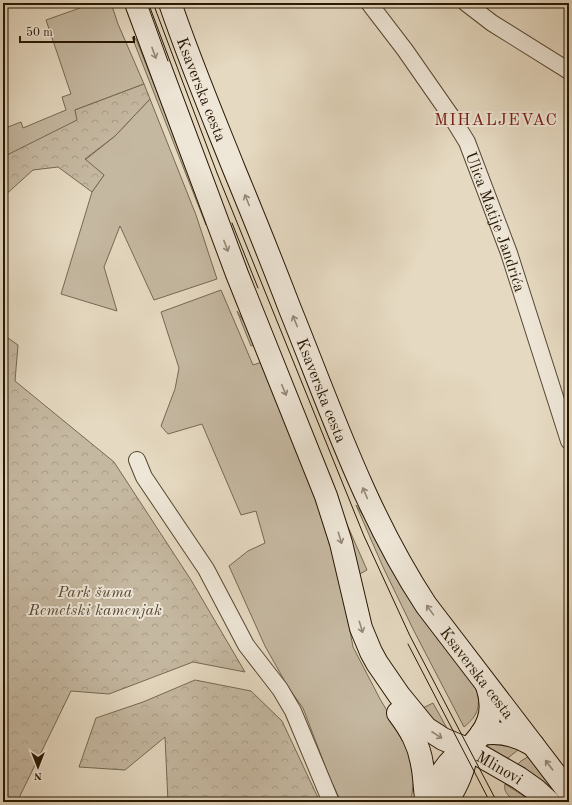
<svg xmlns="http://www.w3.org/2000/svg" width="572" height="805" font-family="'Old Standard TT',serif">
  <defs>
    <pattern id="forest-crowns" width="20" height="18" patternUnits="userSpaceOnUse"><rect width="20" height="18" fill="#c5b8a1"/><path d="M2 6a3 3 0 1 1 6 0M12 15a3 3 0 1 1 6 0" fill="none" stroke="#a99d89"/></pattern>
  </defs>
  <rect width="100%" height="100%" fill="#e5d9c1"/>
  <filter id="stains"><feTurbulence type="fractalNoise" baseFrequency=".005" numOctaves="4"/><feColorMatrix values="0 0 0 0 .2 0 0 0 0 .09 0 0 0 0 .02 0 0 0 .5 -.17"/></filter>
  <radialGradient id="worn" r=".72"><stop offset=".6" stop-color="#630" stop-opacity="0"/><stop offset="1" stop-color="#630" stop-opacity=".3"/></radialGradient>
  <g fill="#c5b8a1" stroke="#766852">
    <polygon points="94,3 111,3 118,24 144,84 75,110 78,120 3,159 3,129 21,122 23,128 66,110 62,97 71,94 46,20"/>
    <polygon points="132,37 136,39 199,198 206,225"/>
    <polygon points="150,99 196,215 217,279 154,300 120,226 104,267 117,311 61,294 92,192 104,175 85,160 115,136"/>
    <polygon points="221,290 253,365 265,361 326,522 341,582 353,647 380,699 407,744 412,761 414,778 411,802 341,802 329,776 303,708 288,687 265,646 229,566 248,551 265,543 256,511 241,515 202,424 168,434 161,426 175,389 179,368 161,312"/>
    <polygon points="237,311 258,344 251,346"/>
    <path d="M356 505 476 686C481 705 479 715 464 727L414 631 383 567Z"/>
    <polygon points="342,513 367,570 358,575"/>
    <polygon points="433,703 449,732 441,729 421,709"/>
    <polygon points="489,741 523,746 504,761 487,750"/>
    <polygon points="531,755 566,802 559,802 515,767 521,761"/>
    <path d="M505 784 533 802H515C509 796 503 792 505 784Z"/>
  </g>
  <g fill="url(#forest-crowns)" stroke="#766852">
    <polygon points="144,84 150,99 115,136 85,159 104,175 92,192 58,167 33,170 3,197 3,157 77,120 75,110"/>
    <polygon points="3,338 8,338 18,345 15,381 114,462 191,580 245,672 193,662 109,694 71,691 17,802 3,802"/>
    <polygon points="195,680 251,691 282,721 320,802 168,802 165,737 125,770 79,767 96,718 143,702"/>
  </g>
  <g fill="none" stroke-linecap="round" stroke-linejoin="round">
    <g stroke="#574832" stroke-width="18">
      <g id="minor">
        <path id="s1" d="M369 3 405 50 451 116 467 142 509 253 569 441"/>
        <polyline points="466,3 492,23 569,71"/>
        <polyline points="137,460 144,477 206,569 246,645 280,689 293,711 331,802"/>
      </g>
    </g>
    <g stroke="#281703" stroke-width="24">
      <g id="secondary">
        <path id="s2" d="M136 3 237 274 326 496 341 543 361 628 371 652 377 663 399 695 426 728 443 739 472 751 519 778 536 790 549 802"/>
        <path id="s3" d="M170 3C189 59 212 114 234 169 253 215 272 262 290 309 331 410 366 514 426 605L569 792"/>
        <path d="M398 713C410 729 419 744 422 764 425 777 424 790 427 802"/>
        <path d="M481 734C500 731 517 735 533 745"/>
        <path d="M430 802C433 788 442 769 453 759 458 755 464 753 468 749 488 730 496 712 487 686"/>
        <path d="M447 802C457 785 465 769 467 750"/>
      </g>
    </g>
    <use href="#minor" stroke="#eee6d7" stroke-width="16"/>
    <use href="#secondary" stroke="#eee6d7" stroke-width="22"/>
    <g stroke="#281703" stroke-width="1">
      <polyline points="147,3 168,61"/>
      <polyline points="153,3 217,173 364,536 410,636 497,802"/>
      <polyline points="232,223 258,288"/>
      <polyline points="408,644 490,802"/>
    </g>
  </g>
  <defs><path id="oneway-shaft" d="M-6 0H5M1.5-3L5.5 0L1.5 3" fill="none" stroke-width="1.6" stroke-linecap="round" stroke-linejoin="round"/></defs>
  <g stroke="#958978">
    <use href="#oneway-shaft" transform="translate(154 53) rotate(70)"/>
    <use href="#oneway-shaft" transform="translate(247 200) rotate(-112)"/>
    <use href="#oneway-shaft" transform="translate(226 246) rotate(69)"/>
    <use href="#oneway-shaft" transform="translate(295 321) rotate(-112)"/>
    <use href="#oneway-shaft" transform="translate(284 390) rotate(67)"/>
    <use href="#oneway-shaft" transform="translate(365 493) rotate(-113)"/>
    <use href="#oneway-shaft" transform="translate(340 538) rotate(73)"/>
    <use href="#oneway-shaft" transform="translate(430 610) rotate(-126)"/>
    <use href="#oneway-shaft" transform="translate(361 627) rotate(73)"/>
    <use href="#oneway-shaft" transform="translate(437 735) rotate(33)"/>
    <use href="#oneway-shaft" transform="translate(549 765) rotate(-127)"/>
  </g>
  <g text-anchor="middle" stroke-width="4" stroke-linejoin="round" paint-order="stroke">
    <g font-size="16" fill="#281703" stroke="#eee6d7">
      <text dy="6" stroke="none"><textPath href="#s3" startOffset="92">Ksaverska cesta</textPath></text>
      <text dy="6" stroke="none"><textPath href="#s1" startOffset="255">Ulica Matije Jandrića</textPath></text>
      <text dy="6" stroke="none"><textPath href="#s3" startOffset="416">Ksaverska cesta</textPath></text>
      <text dy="6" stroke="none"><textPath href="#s3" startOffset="740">Ksaverska cesta</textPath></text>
      <text dy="6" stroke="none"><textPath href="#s2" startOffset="869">Mlinovi</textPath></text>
    </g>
    <g font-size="16" font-style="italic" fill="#574732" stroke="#eee6d7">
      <text x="95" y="597">Park šuma<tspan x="95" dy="18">Remetski kamenjak</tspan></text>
    </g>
    <g font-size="17" letter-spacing="1" fill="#7a1f14" stroke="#eee6d7">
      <text x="496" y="125">MIHALJEVAC</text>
    </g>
  </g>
  <rect width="572" height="805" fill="none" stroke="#e5d9c1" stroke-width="16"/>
  <rect x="4" y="4" width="564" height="797" fill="none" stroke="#281703" stroke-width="2"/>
  <rect x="8" y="8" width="556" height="789" fill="none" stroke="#281703"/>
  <g transform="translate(38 767) rotate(180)" stroke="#eee6d7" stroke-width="3" paint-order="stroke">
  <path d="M0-3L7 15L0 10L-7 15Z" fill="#281703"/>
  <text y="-6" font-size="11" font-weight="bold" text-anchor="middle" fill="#281703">N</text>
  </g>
  <path d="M20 36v6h114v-6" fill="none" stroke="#281703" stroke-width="2"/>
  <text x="26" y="36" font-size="12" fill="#281703" stroke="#eee6d7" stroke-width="3" paint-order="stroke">50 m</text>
  <rect width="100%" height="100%" filter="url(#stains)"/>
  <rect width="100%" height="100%" fill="url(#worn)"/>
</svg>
